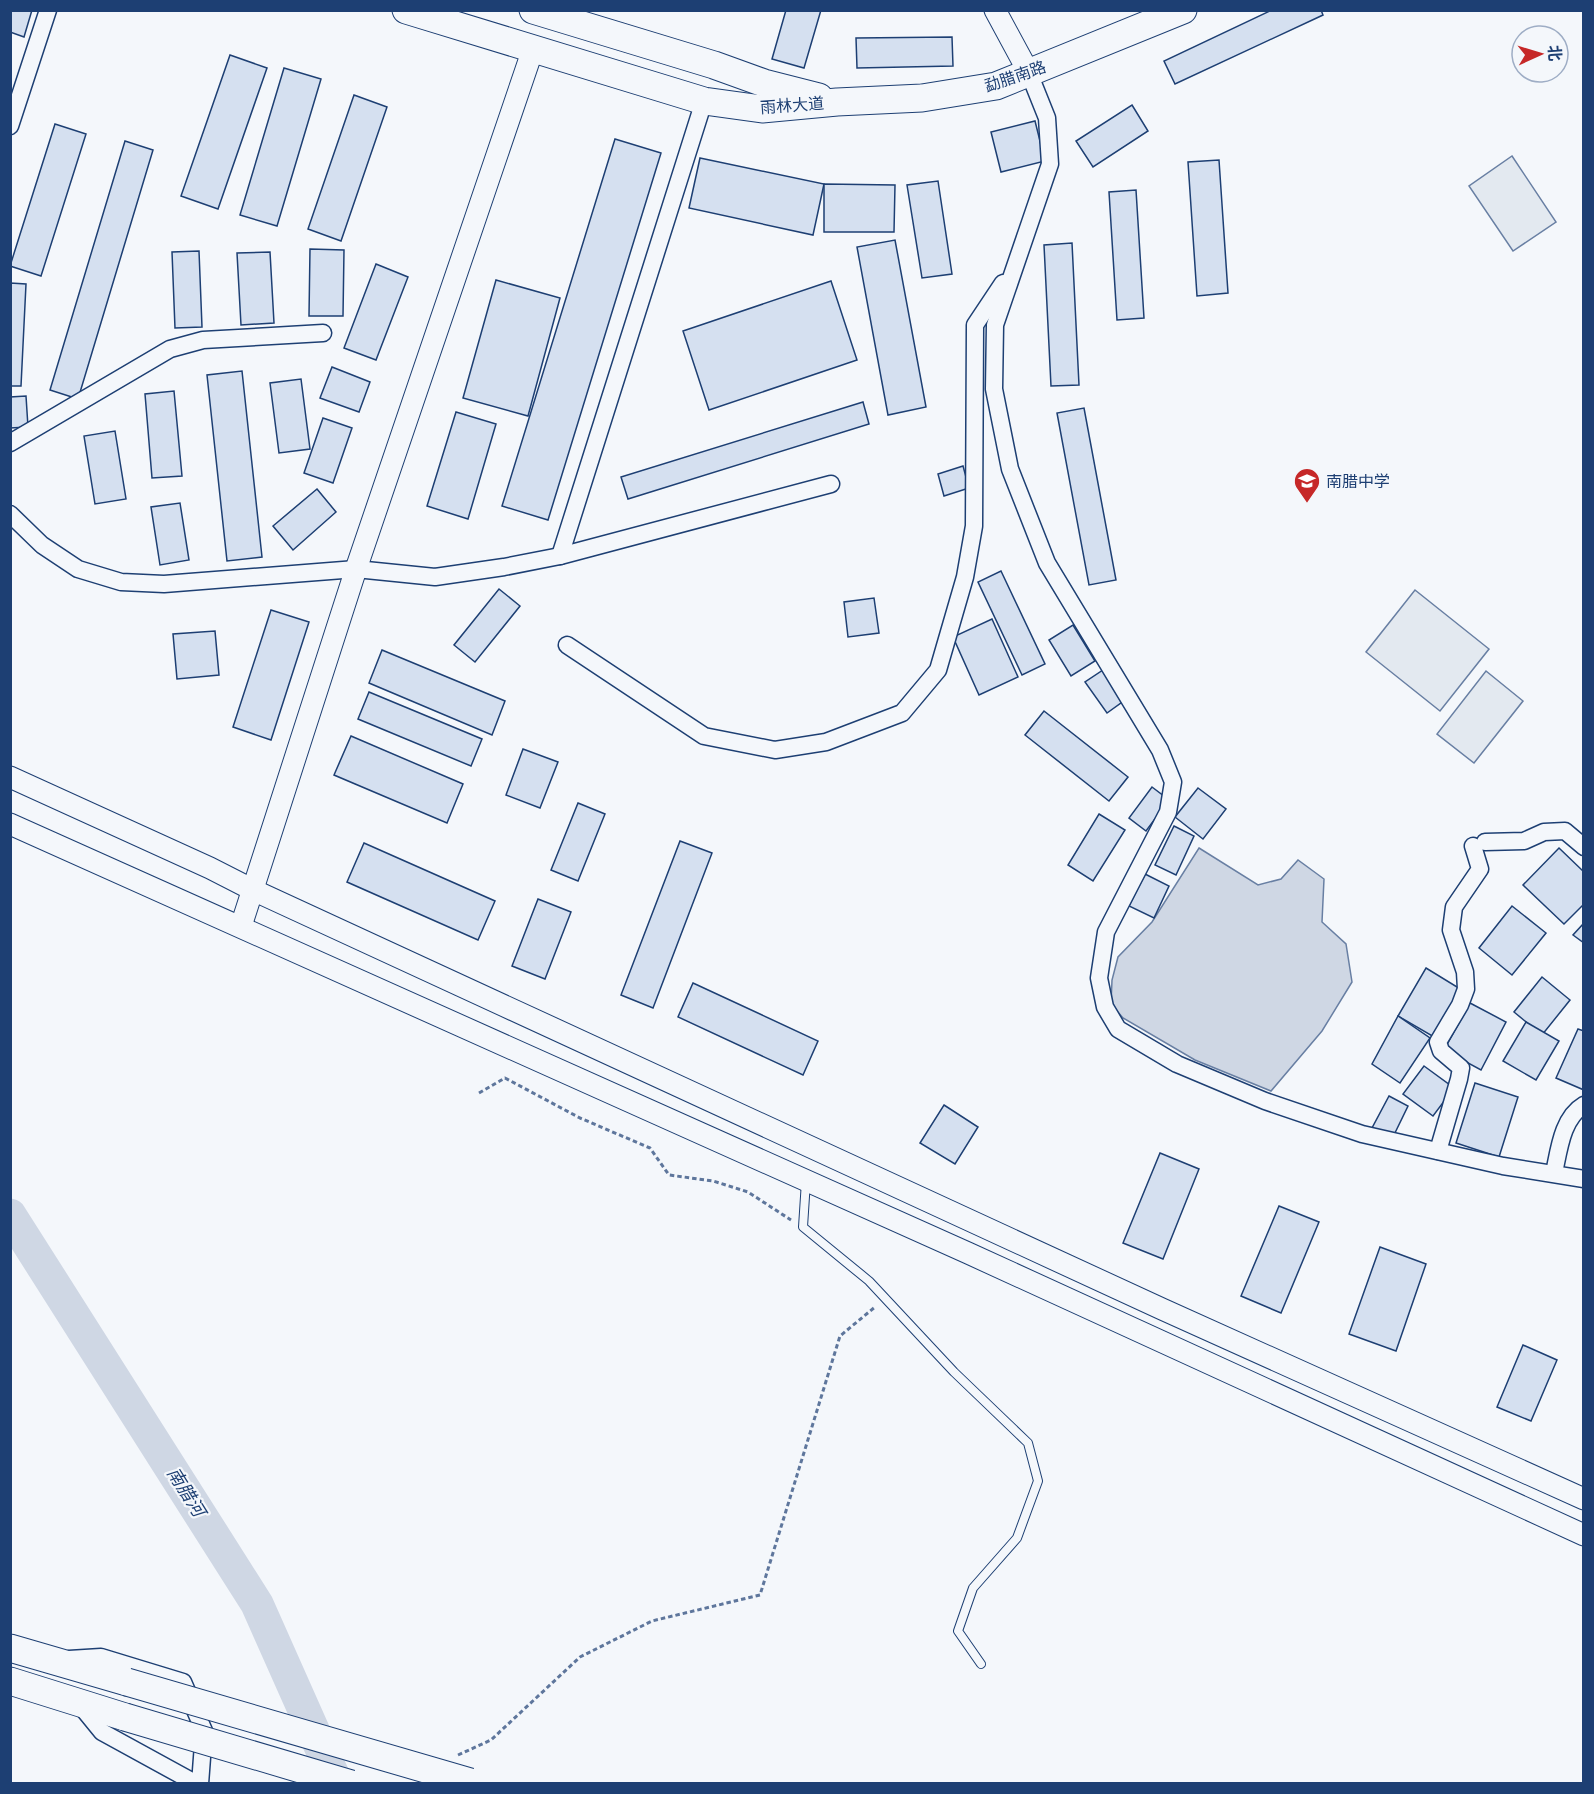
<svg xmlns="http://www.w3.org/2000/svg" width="1594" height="1794" font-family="'Roboto Condensed','Noto Sans SC',sans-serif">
  <rect width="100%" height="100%" fill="#f4f7fb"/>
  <g fill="#e3e9f0" stroke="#687fa3" stroke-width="1.5">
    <polygon points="1512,156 1556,222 1513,251 1469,186"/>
    <polygon points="1415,590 1489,649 1440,711 1366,652"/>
    <polygon points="1486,671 1523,701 1474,763 1437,734"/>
  </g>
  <polygon fill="#cfd7e4" stroke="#687fa3" stroke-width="1.5" points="1199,848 1258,885 1281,879 1298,860 1324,879 1322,922 1346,944 1352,982 1322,1031 1271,1091 1195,1060 1123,1018 1111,1004 1112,980 1118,957 1152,922"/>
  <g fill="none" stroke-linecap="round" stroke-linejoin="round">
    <polyline stroke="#cfd7e4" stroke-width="33" points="10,1215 257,1604 337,1784"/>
  </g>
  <g fill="#d5e0f0" stroke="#1d3f73" stroke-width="1.5">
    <polygon points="10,10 32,10 24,37 10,32"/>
    <polygon points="786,10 821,10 804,68 772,59"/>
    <polygon points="1272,10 1321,10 1323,15 1175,84 1164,61"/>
    <polygon points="952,37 953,66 857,68 856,38"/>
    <polygon points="230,55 267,68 218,209 181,196"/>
    <polygon points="284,68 321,79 277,226 240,215"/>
    <polygon points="354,95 387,107 341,241 308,229"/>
    <polygon points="1132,105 1148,131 1093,167 1076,141"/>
    <polygon points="1035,121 1045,161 1001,172 991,132"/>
    <polygon points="55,124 86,134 41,276 10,266"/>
    <polygon points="615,139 661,153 548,520 502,506"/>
    <polygon points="125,141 153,150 78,399 50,390"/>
    <polygon points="700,158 824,184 813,235 689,208"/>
    <polygon points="1219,160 1228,293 1197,296 1188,162"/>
    <polygon points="938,181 952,274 922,278 907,185"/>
    <polygon points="824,184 895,185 894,232 824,232"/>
    <polygon points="1136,190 1144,318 1117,320 1109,192"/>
    <polygon points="895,240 926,407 888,415 857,247"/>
    <polygon points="1072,243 1079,385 1051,386 1044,245"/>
    <polygon points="310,249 344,250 343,316 309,316"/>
    <polygon points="199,251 202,327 175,328 172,252"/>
    <polygon points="270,252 274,323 241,325 237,253"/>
    <polygon points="376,264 408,277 376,360 344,348"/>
    <polygon points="496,280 560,298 528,416 463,398"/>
    <polygon points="831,281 857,360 709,410 683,331"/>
    <polygon points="10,283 26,284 21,386 10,386"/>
    <polygon points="332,367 370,382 359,412 320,398"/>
    <polygon points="242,371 262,557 227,561 207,375"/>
    <polygon points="301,379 310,449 279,453 270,383"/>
    <polygon points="174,391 182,476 152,478 145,394"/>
    <polygon points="26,396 28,427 10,428 10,397"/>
    <polygon points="863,402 869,424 628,499 621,477"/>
    <polygon points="1084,408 1116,580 1089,585 1057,413"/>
    <polygon points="456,412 496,424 468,519 427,506"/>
    <polygon points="323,418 352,428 333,483 304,473"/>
    <polygon points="115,431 126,499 95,504 84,436"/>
    <polygon points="963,466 969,488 944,496 938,474"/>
    <polygon points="317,489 336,512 293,550 273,526"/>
    <polygon points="180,503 189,560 160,565 151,507"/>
    <polygon points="1001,571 1045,664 1022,675 978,582"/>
    <polygon points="499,589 520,606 475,662 454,645"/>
    <polygon points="874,598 879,633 848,637 844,602"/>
    <polygon points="271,610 309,622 271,740 233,727"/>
    <polygon points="992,619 1018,677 979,695 953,637"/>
    <polygon points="1073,625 1095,661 1071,676 1049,640"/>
    <polygon points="215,631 219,675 177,679 173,634"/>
    <polygon points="382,650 505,701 492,735 369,683"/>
    <polygon points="1103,670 1125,700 1107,713 1085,682"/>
    <polygon points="369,692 482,739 471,766 358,719"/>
    <polygon points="1044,711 1128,777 1109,801 1025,735"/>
    <polygon points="351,736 463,784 447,823 334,775"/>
    <polygon points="523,749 558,762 540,808 506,795"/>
    <polygon points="1152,787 1169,800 1146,831 1129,818"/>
    <polygon points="1198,788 1226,809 1203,839 1175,817"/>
    <polygon points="578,803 605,814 578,881 551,870"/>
    <polygon points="1099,814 1125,830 1093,881 1068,865"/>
    <polygon points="1174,826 1194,836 1176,875 1155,865"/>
    <polygon points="680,841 712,853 653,1008 621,995"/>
    <polygon points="364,843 495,901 478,940 347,882"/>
    <polygon points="1559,848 1584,872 1584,904 1564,924 1523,885"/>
    <polygon points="1145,874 1169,886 1154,918 1129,906"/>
    <polygon points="538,899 571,912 545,979 512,966"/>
    <polygon points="1512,906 1546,933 1512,975 1479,948"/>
    <polygon points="1584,923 1584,943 1573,935"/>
    <polygon points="1426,968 1462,990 1434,1037 1398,1016"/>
    <polygon points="1542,977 1570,1000 1542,1035 1514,1012"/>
    <polygon points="693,983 818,1041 803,1075 678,1017"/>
    <polygon points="1470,1003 1506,1022 1481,1070 1444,1050"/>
    <polygon points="1398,1016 1430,1038 1400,1083 1372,1064"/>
    <polygon points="1526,1022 1559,1041 1536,1080 1503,1061"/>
    <polygon points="1578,1029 1584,1031 1584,1090 1556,1078"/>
    <polygon points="1424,1066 1454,1088 1433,1116 1403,1094"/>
    <polygon points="1475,1083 1518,1097 1499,1157 1456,1143"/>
    <polygon points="1389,1096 1408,1106 1392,1139 1372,1128"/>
    <polygon points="944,1105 978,1127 955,1164 920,1143"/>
    <polygon points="1160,1153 1199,1169 1163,1259 1123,1243"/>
    <polygon points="1279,1206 1319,1222 1281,1313 1241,1296"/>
    <polygon points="1380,1247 1426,1264 1396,1351 1349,1334"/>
    <polygon points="1523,1345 1557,1360 1531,1421 1497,1407"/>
  </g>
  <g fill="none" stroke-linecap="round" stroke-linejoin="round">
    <g stroke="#1d3f73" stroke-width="10">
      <polyline id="service" points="806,1181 803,1227 869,1281 954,1372 1028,1443 1038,1481 1017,1538 973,1588 958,1631 981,1664"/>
    </g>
    <g stroke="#1d3f73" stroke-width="19">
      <g id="minor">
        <polyline points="1029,73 1047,118 1050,164 995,325 994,389 1010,469 1047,563 1160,750 1173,782 1168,812 1106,932 1099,978 1105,1007 1118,1029 1177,1064 1265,1101 1362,1134 1503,1166 1584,1179"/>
        <polyline points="10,126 48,10"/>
        <polyline points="10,443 170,349 203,340 323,333"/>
        <polyline points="10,514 42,545 78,569 121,582 164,584 356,569 435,577 504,567 560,556 831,484"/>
        <polyline points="560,556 704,101"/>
        <polyline points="567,645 704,736 775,750 826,742 902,713 938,670 965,577 974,526 975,325 1003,283"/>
        <polyline points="1485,842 1524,841 1544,832 1565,831 1584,847"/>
        <polyline points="1438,1151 1459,1079 1461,1068 1441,1051 1438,1042 1460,1005 1466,989 1465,972 1451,930 1454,907 1480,869 1473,846"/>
        <path d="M1554 1173C1559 1150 1562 1118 1584 1105"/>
        <polyline points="69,1659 101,1657 183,1682 204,1731 200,1784"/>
        <polyline points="80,1705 102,1732 197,1784"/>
      </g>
    </g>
    <g stroke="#1d3f73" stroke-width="23">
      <g id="tertiary">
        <polyline points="995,10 1029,73"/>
        <polyline points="10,777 210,868 253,890 1162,1309 1584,1499"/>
        <polyline points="10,824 968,1253 1584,1535"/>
        <polyline points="241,926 356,569 533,49"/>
      </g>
    </g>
    <g stroke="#1d3f73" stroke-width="29">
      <g id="trunk">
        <polyline points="406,10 704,101 762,109 837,102 922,98 996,86 1183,10"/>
        <polyline points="533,10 714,65 764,83 819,97"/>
        <polyline points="10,1648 127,1682"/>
        <polyline points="10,1681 125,1717"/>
      </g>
    </g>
    <g stroke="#5e769c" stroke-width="3" stroke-dasharray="4.5 3" stroke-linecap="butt">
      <polyline points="479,1093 505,1078 580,1118 650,1148 669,1175 713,1181 748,1192 791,1220"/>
      <polyline points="458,1755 491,1740 580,1657 652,1621 760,1595 840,1336 875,1307"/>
    </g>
    <use href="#service" stroke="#f4f7fb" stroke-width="8"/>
    <use href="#minor" stroke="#f4f7fb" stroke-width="16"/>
    <use href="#tertiary" stroke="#f4f7fb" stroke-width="21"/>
    <use href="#trunk" stroke="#f4f7fb" stroke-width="27"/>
    <g stroke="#1d3f73" stroke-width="29" stroke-linecap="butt">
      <g id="trunk-bridge">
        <polyline points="127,1682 470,1782"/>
        <polyline points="125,1717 351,1784"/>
      </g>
    </g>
    <use href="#trunk-bridge" stroke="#f4f7fb" stroke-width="27"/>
  </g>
  <defs>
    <g id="school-pin" transform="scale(1.35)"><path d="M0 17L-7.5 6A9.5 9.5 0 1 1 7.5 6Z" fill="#c62828" stroke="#f4f7fb"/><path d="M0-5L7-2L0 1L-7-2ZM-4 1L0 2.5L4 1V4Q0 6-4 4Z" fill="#fff"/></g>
  </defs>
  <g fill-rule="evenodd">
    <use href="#school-pin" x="1307" y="481"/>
  </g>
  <g text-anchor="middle" stroke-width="4.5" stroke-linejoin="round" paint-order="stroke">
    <g font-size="16" fill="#1d3f73" stroke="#f4f7fb">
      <text transform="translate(1015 76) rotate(-19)" y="6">勐腊南路</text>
      <text transform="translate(792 105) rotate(-4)" y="6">雨林大道</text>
    </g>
    <g font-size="16" fill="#1d3f73" stroke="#f4f7fb" text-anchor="start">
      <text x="1326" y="487">南腊中学</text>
    </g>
    <g font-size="18" font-style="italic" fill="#1d3f73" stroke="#f4f7fb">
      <text transform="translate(186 1492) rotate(58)" y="6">南腊河</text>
    </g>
  </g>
  <rect width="1594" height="1794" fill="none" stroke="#1d3f73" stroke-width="24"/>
  <g transform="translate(1540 54) rotate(86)"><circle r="28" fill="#f4f7fb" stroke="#9eadc5" stroke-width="1.5"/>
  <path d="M0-4.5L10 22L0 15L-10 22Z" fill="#c62828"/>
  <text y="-9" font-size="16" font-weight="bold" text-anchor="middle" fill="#1d3f73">北</text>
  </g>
</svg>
